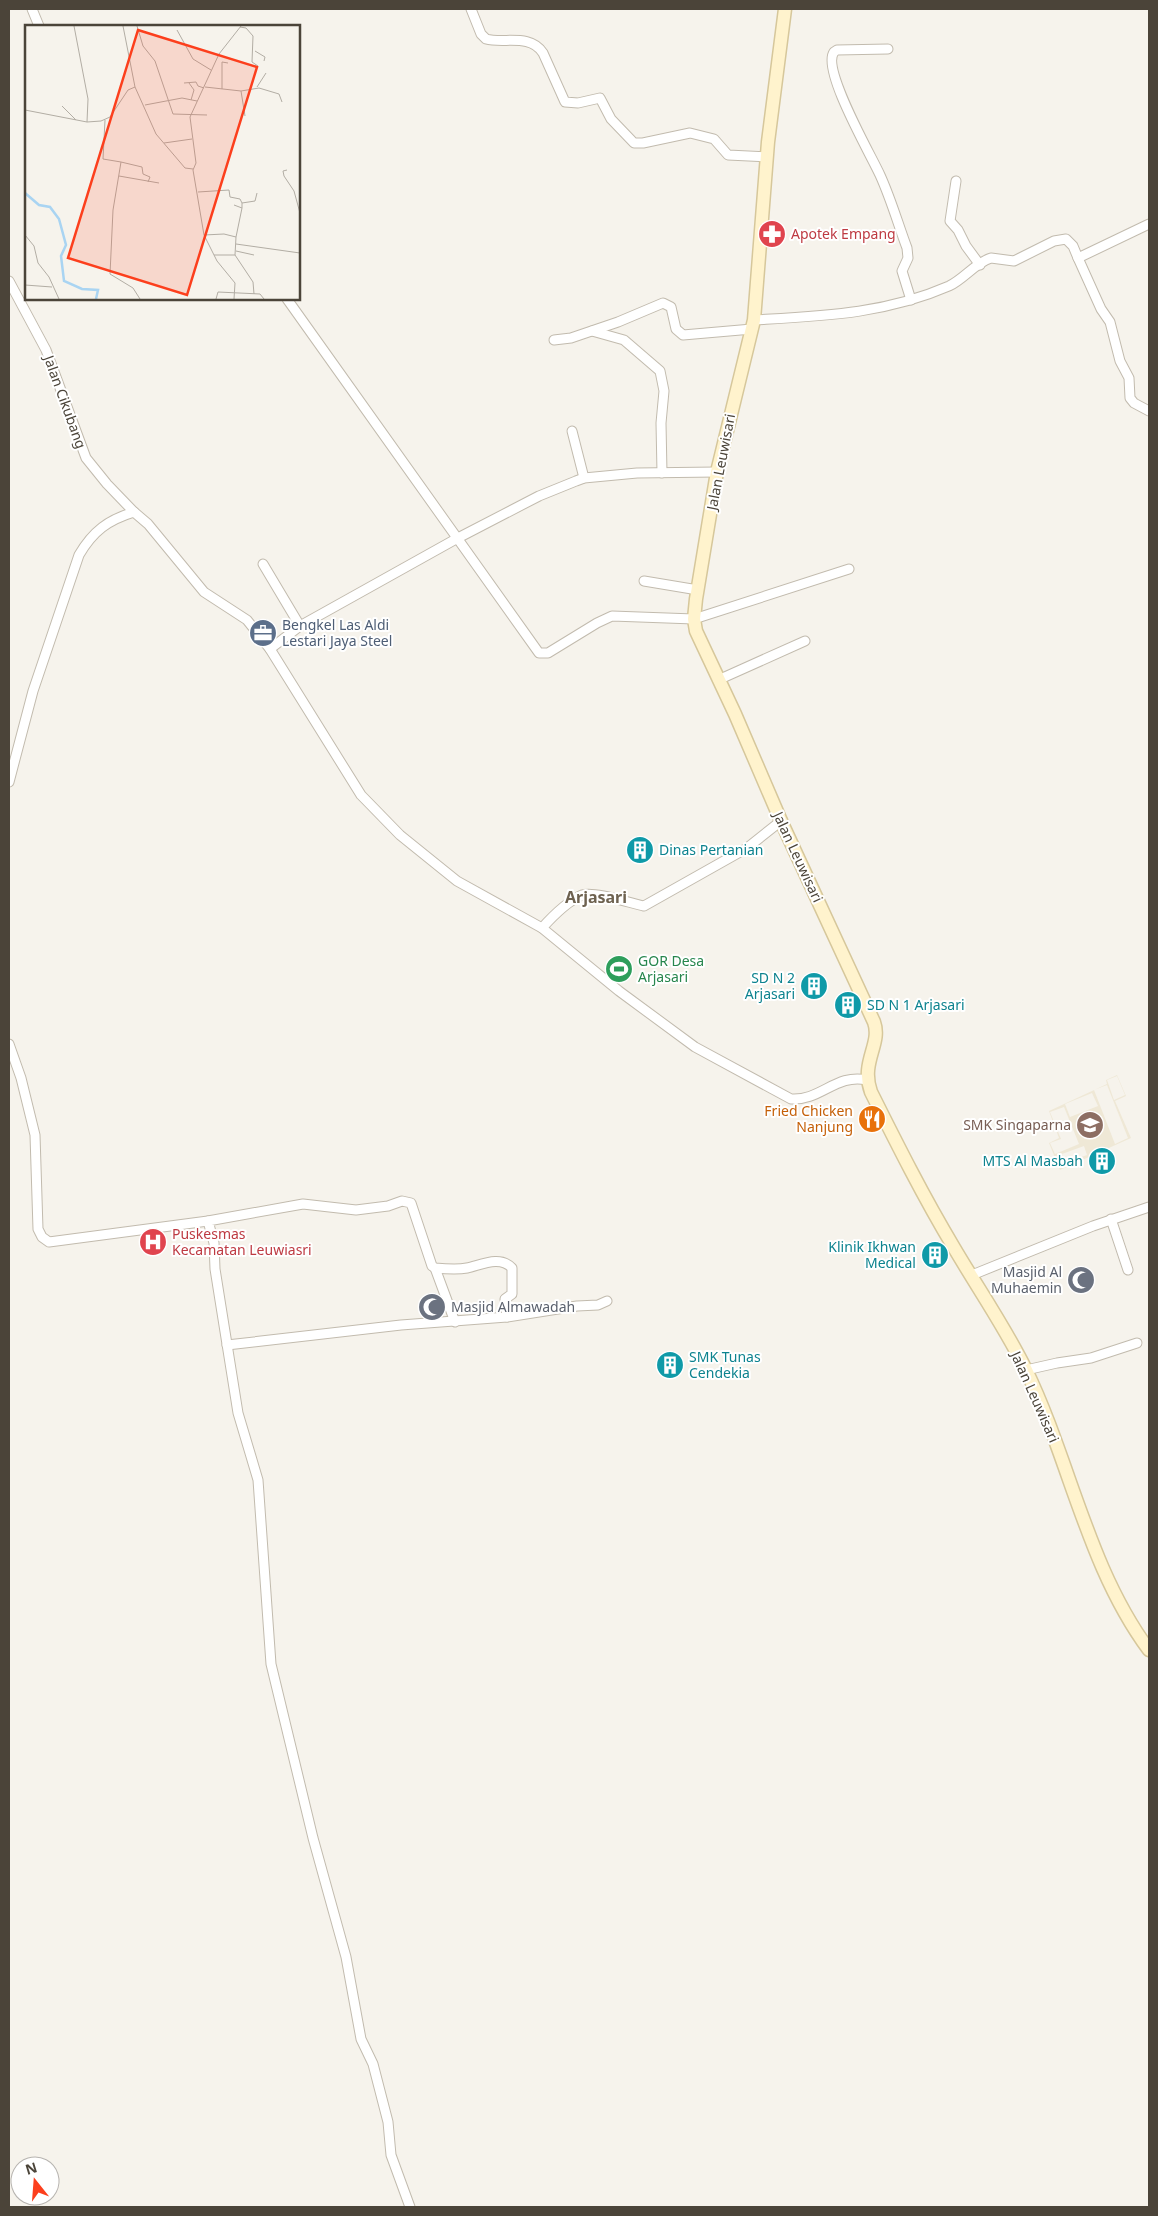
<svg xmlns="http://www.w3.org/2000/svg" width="1158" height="2216" font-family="'Noto Sans',sans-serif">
  <rect width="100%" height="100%" fill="#f6f3ec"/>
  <path fill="#efe8d6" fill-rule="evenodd" d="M1117 1075 1126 1096 1115 1101 1131 1138 1060 1170 1049 1143 1059 1138 1049 1111 1107 1084 1106 1080ZM1117 1076 1125 1095 1114 1100 1107 1080ZM1107 1085 1128 1138 1115 1144 1094 1090ZM1092 1093 1098 1106 1070 1117 1065 1104ZM1064 1107 1079 1144 1055 1154 1050 1143 1061 1139 1050 1112ZM1084 1146 1087 1155 1065 1163 1062 1154Z"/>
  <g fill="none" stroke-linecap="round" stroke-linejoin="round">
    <g stroke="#c2bbae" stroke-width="11">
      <g id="minor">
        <polyline points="32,9 39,26"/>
        <path d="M471 9 481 34 486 39C504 44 530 33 543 53L565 102 578 103 600 98 611 119 634 143H643L690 133 714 139 728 155 767 157"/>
        <path d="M888 49 837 50 834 52C821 69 871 155 880 175 891 199 898 224 907 248L908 258 902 271 911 300"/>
        <polyline points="956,181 950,221 958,230 966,246 980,265"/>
        <polyline points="1078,258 1101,309 1110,322 1120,361 1129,378 1130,398 1134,403 1149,411"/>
        <polyline points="9,281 46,350 86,458 107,484 134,512"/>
        <polyline points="287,299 539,653 548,653 597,623 612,616 694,619 849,569"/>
        <path d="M754 320C823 316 885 314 949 286 964 279 975 263 991 258L1014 261 1054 241 1066 239 1073 246 1078 258 1149 224"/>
        <polyline points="592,331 624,340 660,371 664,391 661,423 662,473"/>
        <polyline points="554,340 571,338 618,322 663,303 671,307 676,329 683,335 752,329"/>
        <polyline points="572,431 584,478"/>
        <polyline points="263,564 300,626"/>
        <polyline points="644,581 698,590"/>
        <polyline points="270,649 300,626 456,539 539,496 576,481 584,478 637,473 717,472"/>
        <polyline points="718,680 805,641"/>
        <path d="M9 782 33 691 79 555C93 531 108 520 134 512L148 524 204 592 247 620 270 649 361 795 400 835 457 881 542 928 619 991 695 1047 791 1099C821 1101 836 1073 867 1080"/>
        <path d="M542 928C551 918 568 901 582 895 594 891 630 903 644 906L747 848 781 821"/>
        <polyline points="9,1044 21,1078 35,1135 38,1229 42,1237 49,1242 208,1221"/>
        <polyline points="1111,1219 1128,1270"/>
        <polyline points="435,1268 455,1322"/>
        <polyline points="972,1275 1093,1226 1149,1207"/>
        <polyline points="227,1345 401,1325 507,1317 577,1306 598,1305 607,1301"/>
        <polyline points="1026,1370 1057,1363 1091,1358 1137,1343"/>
        <path d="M410 2207 391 2155 388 2122 373 2064 361 2039 346 1957 313 1838 271 1664 258 1480 238 1413 215 1269 214 1243 208 1221 303 1204 356 1210 388 1206 402 1201 411 1203 432 1266 435 1268C446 1269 457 1270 467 1268 481 1265 500 1255 512 1268V1294L505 1299 507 1317"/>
      </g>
    </g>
    <g stroke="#d6c79b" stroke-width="15">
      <path id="secondary" d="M785 9 768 142 754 320 717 472 696 599 694 619 696 631 735 714 781 821 874 1022C882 1044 860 1062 871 1092 897 1144 923 1196 953 1246 977 1287 1005 1327 1026 1370 1070 1461 1088 1568 1149 1650"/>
    </g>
    <use href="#minor" stroke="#fff" stroke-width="9"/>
    <use href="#secondary" stroke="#fff3cd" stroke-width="12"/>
  </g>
  <defs>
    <g id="pharmacy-disc" transform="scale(1.4375)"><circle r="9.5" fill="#e0444e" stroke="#fff"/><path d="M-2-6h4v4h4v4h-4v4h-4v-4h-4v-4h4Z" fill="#fff"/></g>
    <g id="office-disc" transform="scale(1.4375)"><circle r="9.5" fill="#5c6f8a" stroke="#fff"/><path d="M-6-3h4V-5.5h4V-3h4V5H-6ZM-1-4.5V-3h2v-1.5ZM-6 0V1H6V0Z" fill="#fff"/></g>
    <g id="building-disc" transform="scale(1.4375)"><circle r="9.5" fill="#0f9aa8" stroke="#fff"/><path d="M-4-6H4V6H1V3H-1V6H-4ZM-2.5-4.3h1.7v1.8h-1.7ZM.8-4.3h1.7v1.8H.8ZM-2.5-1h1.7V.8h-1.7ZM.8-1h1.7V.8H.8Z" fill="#fff"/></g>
    <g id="stadium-disc" transform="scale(1.4375)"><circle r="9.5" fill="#2e9e5b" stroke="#fff"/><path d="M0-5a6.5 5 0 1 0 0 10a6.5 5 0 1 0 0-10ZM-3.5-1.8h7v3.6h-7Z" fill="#fff"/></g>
    <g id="restaurant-disc" transform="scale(1.4375)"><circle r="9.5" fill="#e8710a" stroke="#fff"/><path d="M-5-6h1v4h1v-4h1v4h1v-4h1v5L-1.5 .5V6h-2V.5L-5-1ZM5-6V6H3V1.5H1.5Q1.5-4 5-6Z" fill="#fff"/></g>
    <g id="school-disc" transform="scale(1.4375)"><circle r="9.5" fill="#8d6e63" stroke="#fff"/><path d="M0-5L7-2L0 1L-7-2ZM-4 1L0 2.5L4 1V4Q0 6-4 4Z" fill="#fff"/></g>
    <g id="hospital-disc" transform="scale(1.4375)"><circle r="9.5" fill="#e0444e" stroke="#fff"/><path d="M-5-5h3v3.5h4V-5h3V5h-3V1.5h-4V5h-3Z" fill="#fff"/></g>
    <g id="mosque-disc" transform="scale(1.4375)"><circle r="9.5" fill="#6b7280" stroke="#fff"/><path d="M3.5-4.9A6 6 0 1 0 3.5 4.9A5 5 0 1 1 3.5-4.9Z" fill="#fff"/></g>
  </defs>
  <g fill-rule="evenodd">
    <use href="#pharmacy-disc" x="772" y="234"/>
    <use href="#office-disc" x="263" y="633"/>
    <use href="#building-disc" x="640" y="850"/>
    <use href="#stadium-disc" x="619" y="969"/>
    <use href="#building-disc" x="814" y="986"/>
    <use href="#building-disc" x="848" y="1005"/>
    <use href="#restaurant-disc" x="872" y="1119"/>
    <use href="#school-disc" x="1090" y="1125"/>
    <use href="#building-disc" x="1102" y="1161"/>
    <use href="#hospital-disc" x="153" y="1242"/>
    <use href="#building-disc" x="935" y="1255"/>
    <use href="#mosque-disc" x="1081" y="1280"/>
    <use href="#mosque-disc" x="432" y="1307"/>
    <use href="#building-disc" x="670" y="1365"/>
  </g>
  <g text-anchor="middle" stroke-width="4" stroke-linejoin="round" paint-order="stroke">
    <g font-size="14" fill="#be3a42" stroke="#fff" text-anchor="start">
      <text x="791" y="239">Apotek Empang</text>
      <text x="172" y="1239">Puskesmas<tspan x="172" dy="16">Kecamatan Leuwiasri</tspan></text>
    </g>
    <g font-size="14" fill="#4b4439" stroke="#fff">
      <text transform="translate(65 402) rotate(70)" y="5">Jalan Cikubang</text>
      <text transform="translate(721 462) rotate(-79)" y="5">Jalan Leuwisari</text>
      <text transform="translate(798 857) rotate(65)" y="5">Jalan Leuwisari</text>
      <text transform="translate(1035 1397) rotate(66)" y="5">Jalan Leuwisari</text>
    </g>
    <g font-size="14" fill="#4e5e75" stroke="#fff" text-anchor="start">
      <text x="282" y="630">Bengkel Las Aldi<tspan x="282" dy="16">Lestari Jaya Steel</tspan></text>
    </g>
    <g font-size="14" fill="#0d838f" stroke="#fff" text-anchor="start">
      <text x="659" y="855">Dinas Pertanian</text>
      <text x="795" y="983" text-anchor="end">SD N 2<tspan x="795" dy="16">Arjasari</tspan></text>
      <text x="867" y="1010">SD N 1 Arjasari</text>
      <text x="1083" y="1166" text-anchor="end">MTS Al Masbah</text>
      <text x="916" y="1252" text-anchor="end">Klinik Ikhwan<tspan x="916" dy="16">Medical</tspan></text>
      <text x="689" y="1362">SMK Tunas<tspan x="689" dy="16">Cendekia</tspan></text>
    </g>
    <g font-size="14" fill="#27864d" stroke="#fff" text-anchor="start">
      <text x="638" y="966">GOR Desa<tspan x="638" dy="16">Arjasari</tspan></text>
    </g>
    <g font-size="14" fill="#c56008" stroke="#fff" text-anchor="end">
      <text x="853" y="1116">Fried Chicken<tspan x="853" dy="16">Nanjung</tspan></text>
    </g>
    <g font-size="14" fill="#785e54" stroke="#fff" text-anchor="end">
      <text x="1071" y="1130">SMK Singaparna</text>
    </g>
    <g font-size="14" fill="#5b616d" stroke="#fff" text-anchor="end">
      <text x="1062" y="1277">Masjid Al<tspan x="1062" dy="16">Muhaemin</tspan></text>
      <text x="451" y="1312" text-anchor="start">Masjid Almawadah</text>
    </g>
    <g font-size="16" font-weight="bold" fill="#6e6250" stroke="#fff">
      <text x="596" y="903">Arjasari</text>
    </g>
  </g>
  <g transform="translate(25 25)">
    <rect width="275" height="275" fill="#f6f3ec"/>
    <path fill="none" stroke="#a9d4f2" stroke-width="2.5" d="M0 168 14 180 25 182 34 194 41 220 36 231 39 256 57 264 73 265 71 274"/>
    <path fill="none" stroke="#b2ada4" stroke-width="1" d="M49 1 63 74 62 97M98 1 110 62M112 1 118 21 130 36 148 89 182 90M215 2 221 3 228 11 227 37 233 41M152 5 168 34 186 45M230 26 240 32 239 36M159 58 171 57 173 61 179 63M164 58 169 65 166 75M180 62 216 66 234 63 254 69 257 77M232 62 241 48M197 64V37L203 38M216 66 220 91M120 80 157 73 172 76M37 81 51 95M0 85 62 97 76 96 85 92 103 65 110 62 131 109 160 143 168 144M80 95 78 134 96 137M139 118 167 114M262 145 258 146 259 151 269 166 275 188M94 151 134 158M173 167 204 165 205 172 215 174 217 178V183L209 180M217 178 230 176 232 168M0 210 9 221 13 238 24 252 34 274M179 210 199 209 211 212 210 230 228 257 229 269M211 212 217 183M211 219 275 228M211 226 229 230M189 230H210M0 260 27 262M115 274 108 263 85 249 88 185 96 137 117 142 118 149 125 152 123 157M191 274 193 267 235 269 239 274M209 274 210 258 192 236 179 210 168 145 171 138 165 92 194 29 216 1"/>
    <path fill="#fc3f1d" fill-opacity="0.15" stroke="#fc3f1d" stroke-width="2.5" d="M113 5 232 42 162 270 43 233Z"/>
    <rect width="275" height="275" fill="none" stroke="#4b4439" stroke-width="2.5"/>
  </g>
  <rect width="1158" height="2216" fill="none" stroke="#4b4439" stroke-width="20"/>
  <g transform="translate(35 2181) rotate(343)"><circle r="24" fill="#ffffff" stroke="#b7b4b0"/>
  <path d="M0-4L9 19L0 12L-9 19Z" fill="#fc3f1d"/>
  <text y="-8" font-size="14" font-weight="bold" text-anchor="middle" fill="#4b4439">N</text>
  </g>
</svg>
